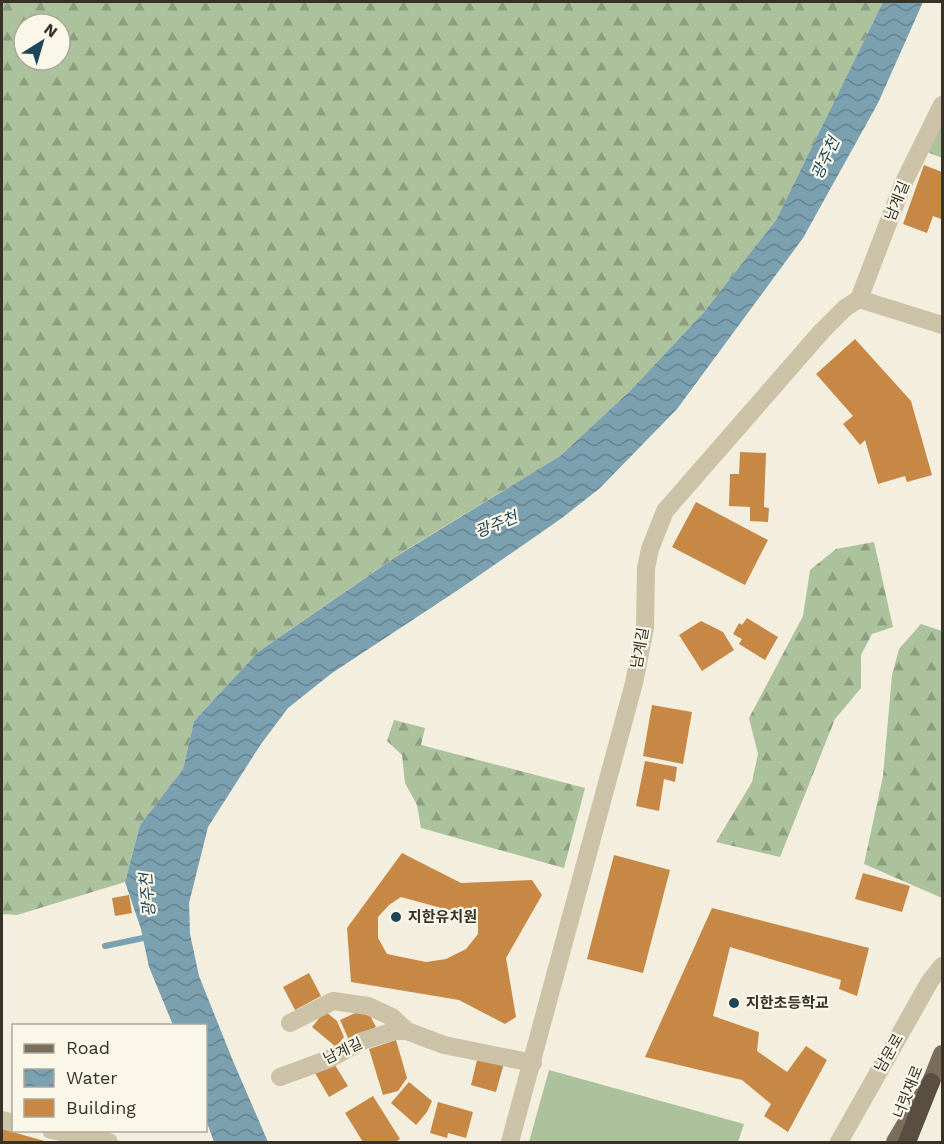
<svg xmlns="http://www.w3.org/2000/svg" width="944" height="1144" font-family="'Work Sans','Noto Sans KR',sans-serif">
  <defs>
    <pattern id="forest-firs" width="22" height="20" patternUnits="userSpaceOnUse" patternTransform="scale(1.5)"><rect width="22" height="20" fill="#abc29c"/><path d="M5 1l3.5 6h-7zM16 11l3.5 6h-7z" fill="#8c9e7f"/></pattern>
    <pattern id="water-waves" width="16" height="10" patternUnits="userSpaceOnUse" patternTransform="scale(1.5)"><rect width="16" height="10" fill="#7ba0b0"/><path d="M0 5q4-4 8 0t8 0" fill="none" stroke="#66838f"/></pattern>
  </defs>
  <rect width="100%" height="100%" fill="#f3eedd"/>
  <g fill="url(#forest-firs)" fill-rule="evenodd">
    <path d="M2 2H883L776 220 704 312 630 391 560 456 404 551 258 652 194 721 183 769 140 825 125 882 17 915 2 914ZM24 24H60V60H24Z"/>
    <polygon points="942,125 942,158 927,152"/>
    <polygon points="874,542 893,627 872,634 861,655 861,688 835,719 780,857 716,842 752,782 758,754 749,718 803,616 810,570 836,549"/>
    <polygon points="921,624 942,631 942,898 864,864 883,776 892,675 899,649"/>
    <polygon points="394,720 425,728 421,745 585,788 564,868 421,828 417,805 405,783 402,755 387,741"/>
  </g>
  <polygon fill="#abc29c" points="549,1070 744,1124 738,1142 529,1142"/>
  <polygon fill="url(#water-waves)" points="883,2 923,2 878,103 803,238 677,409 600,488 562,518 461,588 332,673 288,708 261,744 208,827 189,903 190,934 199,976 233,1061 268,1142 214,1142 206,1120 206,1026 173,1025 149,967 141,929 125,882 140,825 183,769 194,721 258,652 400,554 560,456 630,391 704,312 776,220"/>
  <g fill="none" stroke-linecap="round" stroke-linejoin="round">
    <polyline stroke="#7ba0b0" stroke-width="6" points="105,946 148,937"/>
  </g>
  <g fill="#c88845" fill-rule="evenodd">
    <polygon points="924,165 942,172 942,214 941,219 933,216 927,233 903,224"/>
    <polygon points="855,339 911,401 932,475 907,482 905,476 878,484 865,440 860,445 843,424 853,416 816,374"/>
    <polygon points="740,452 766,453 764,507 769,508 768,522 750,521 750,507 729,506 730,474 739,474"/>
    <polygon points="696,502 768,540 745,585 672,547"/>
    <polygon points="747,618 778,637 765,660 739,644 742,639 733,634 739,623 742,625"/>
    <polygon points="701,621 723,632 734,650 702,671 679,635"/>
    <polygon points="652,705 692,712 683,764 643,756"/>
    <polygon points="645,761 677,767 675,782 664,779 659,811 636,806"/>
    <path d="M402 853 461 883 532 880 542 895 506 958 516 1017 505 1024 459 1000 351 982 347 928ZM401 897 478 918V934L466 949 446 959 426 962 387 954 378 938V917L389 905Z"/>
    <polygon points="614,855 670,870 643,973 587,959"/>
    <polygon points="863,873 910,886 902,912 855,899"/>
    <polygon points="129,895 132,913 115,916 112,898"/>
    <polygon points="712,908 869,948 857,996 839,989 841,980 730,947 713,1016 759,1032 757,1051 787,1072 806,1046 827,1060 788,1132 764,1116 771,1104 742,1080 645,1057"/>
    <polygon points="309,973 321,996 295,1010 283,987"/>
    <polygon points="366,1008 376,1027 349,1040 340,1020"/>
    <polygon points="325,1011 337,1021 344,1037 336,1047 312,1027"/>
    <polygon points="396,1040 407,1078 398,1091 383,1095 369,1049"/>
    <polygon points="478,1056 504,1063 496,1092 471,1085"/>
    <polygon points="333,1062 348,1086 329,1097 315,1073"/>
    <polygon points="409,1082 432,1101 427,1112 416,1125 391,1103"/>
    <polygon points="373,1096 400,1139 395,1142 363,1142 345,1113"/>
    <polygon points="438,1102 473,1112 466,1138 448,1133 447,1138 430,1133"/>
    <polygon points="2,1129 48,1142 2,1142"/>
  </g>
  <g fill="none" stroke-linecap="round" stroke-linejoin="round">
    <g stroke="#cbc2a8" stroke-width="18">
      <polyline points="859,299 942,325"/>
      <polyline points="290,1023 333,1001 368,1006 392,1017 407,1031"/>
      <polyline points="280,1077 329,1059 362,1041 394,1031 407,1031 444,1045 533,1063"/>
      <polyline points="2,1120 14,1123"/>
      <polyline points="51,1130 109,1142"/>
      <polyline points="510,1142 634,683 645,628 646,568 650,549 665,511 822,331 845,308 859,299 903,184 942,105"/>
      <polyline points="839,1142 930,981 942,966"/>
    </g>
    <polyline stroke="#7a6d59" stroke-width="18" points="895,1142 931,1082 942,1054"/>
    <polyline stroke="#594e3f" stroke-width="18" points="907,1142 931,1082"/>
  </g>
  <g fill="#1d465a" stroke="#faf7e9" stroke-width="2">
    <circle cx="396" cy="917" r="6"/>
    <circle cx="734" cy="1003" r="6"/>
  </g>
  <g text-anchor="middle" stroke-width="4.5" stroke-linejoin="round" paint-order="stroke">
    <g font-size="15" fill="#383128" stroke="#faf7e9">
      <text transform="translate(897 201) rotate(-68)" y="5">남계길</text>
      <text transform="translate(640 648) rotate(-80)" y="5">남계길</text>
      <text transform="translate(343 1051) rotate(-25)" y="5">남계길</text>
      <text transform="translate(889 1053) rotate(-60)" y="5">남문로</text>
      <text transform="translate(908 1092) rotate(-68)" y="5">너릿재로</text>
    </g>
    <g font-size="15" font-weight="bold" fill="#383128" stroke="#faf7e9" text-anchor="start">
      <text x="408" y="922">지한유치원</text>
      <text x="746" y="1008">지한초등학교</text>
    </g>
    <g font-size="16" font-style="italic" fill="#1d465a" stroke="#faf7e9">
      <text transform="translate(825 158) rotate(-65)" y="6">광주천</text>
      <text transform="translate(496 524) rotate(-22)" y="6">광주천</text>
      <text transform="translate(147 895) rotate(-95)" y="6">광주천</text>
    </g>
  </g>
  <rect width="944" height="1144" fill="none" stroke="#383128" stroke-width="6"/>
  <rect x="12" y="1024" width="195" height="108" fill="#faf7e9" stroke="#aca89c" stroke-width="1.5"/>
  <rect x="24" y="1044" width="30" height="9" fill="#7a6d59" stroke="#aca89c" stroke-width="1.5"/>
  <text x="66" y="1054" font-size="18" fill="#383128">Road</text>
  <rect x="24" y="1069" width="30" height="18" fill="url(#water-waves)" stroke="#aca89c" stroke-width="1.5"/>
  <text x="66" y="1084" font-size="18" fill="#383128">Water</text>
  <rect x="24" y="1099" width="30" height="18" fill="#c88845" stroke="#aca89c" stroke-width="1.5"/>
  <text x="66" y="1114" font-size="18" fill="#383128">Building</text>
  <g transform="translate(42 42) rotate(37)"><circle r="28" fill="#faf7e9" stroke="#aca89c" stroke-width="1.5"/>
  <path d="M0-4.5L10 22L0 15L-10 22Z" fill="#1d465a"/>
  <text y="-9" font-size="16" font-weight="bold" text-anchor="middle" fill="#383128">N</text>
  </g>
</svg>
